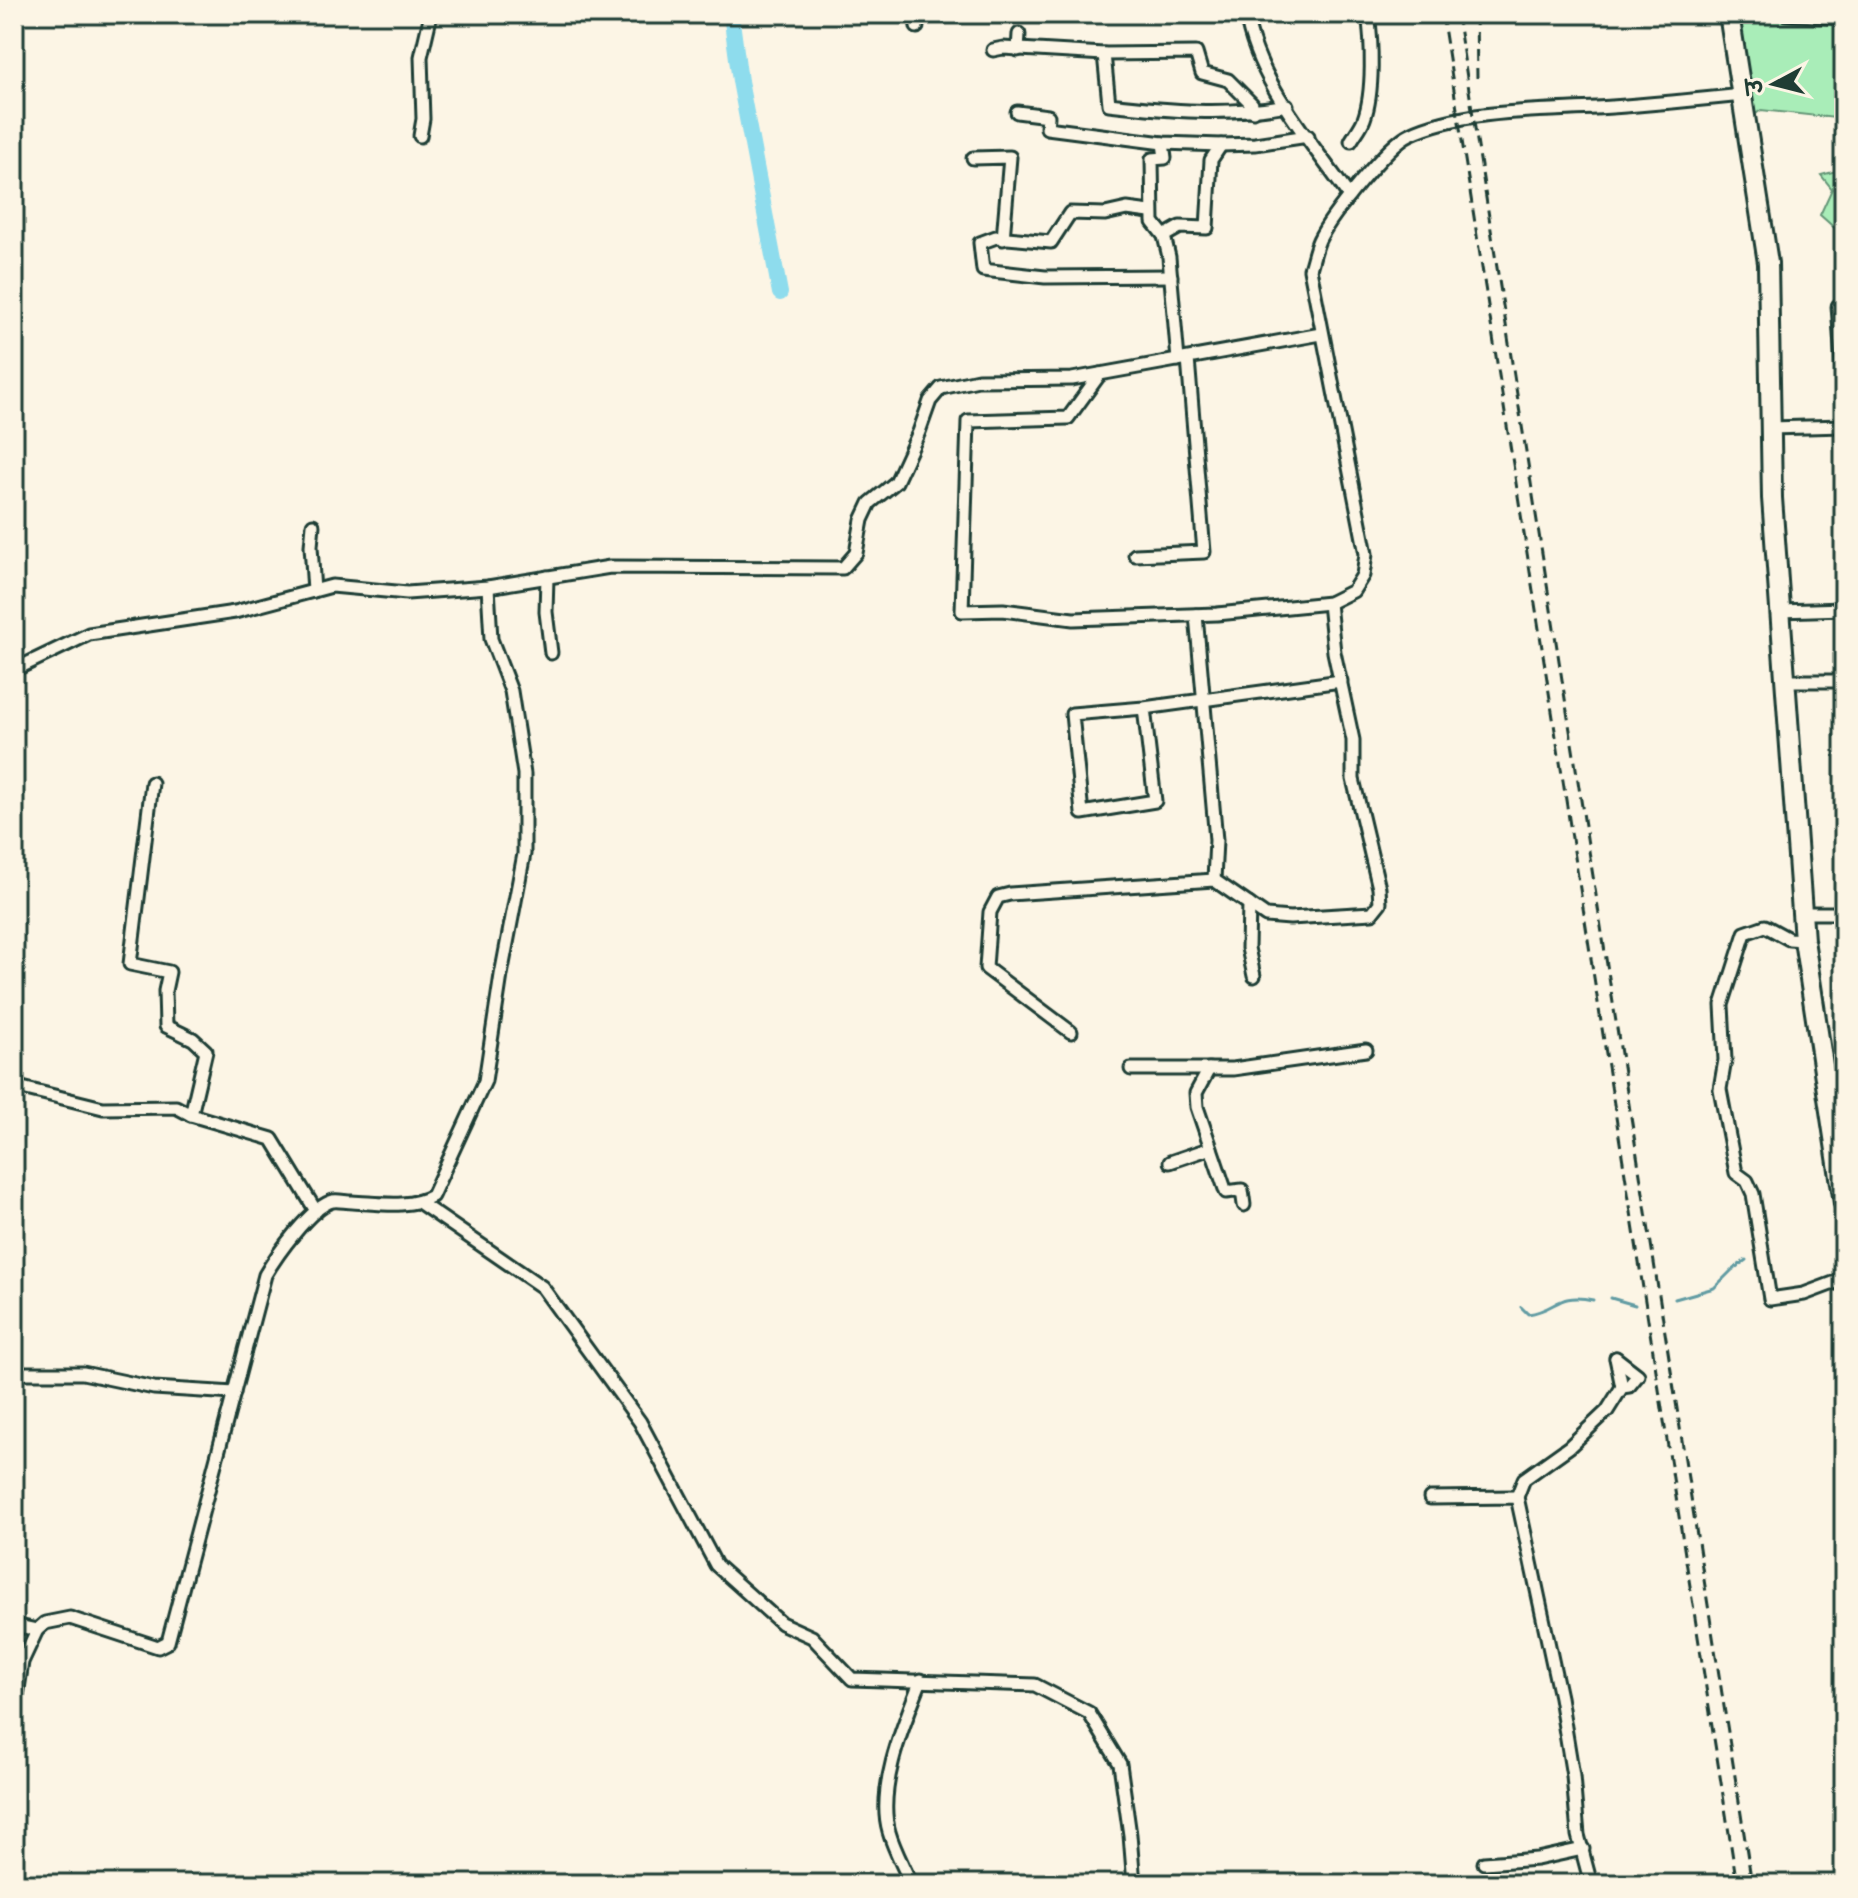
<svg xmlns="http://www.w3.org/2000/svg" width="1858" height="1898" font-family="'Patrick Hand','Playpen Sans Deva',sans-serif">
  <rect width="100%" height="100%" fill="#fcf5e5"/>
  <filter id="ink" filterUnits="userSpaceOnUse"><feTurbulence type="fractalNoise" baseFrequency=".0125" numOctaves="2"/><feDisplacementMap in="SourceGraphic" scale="16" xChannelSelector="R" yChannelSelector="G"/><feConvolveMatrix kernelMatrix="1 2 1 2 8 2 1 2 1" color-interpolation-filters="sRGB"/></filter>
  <g filter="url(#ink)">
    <g fill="#a9edb8" stroke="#649576" stroke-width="2">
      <polygon points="1736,16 1842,25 1844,119 1761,110 1752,117"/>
      <polygon points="1844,169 1844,228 1838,231 1820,215 1832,189 1821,175"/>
    </g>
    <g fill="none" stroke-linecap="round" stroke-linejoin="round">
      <g stroke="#629ca3" stroke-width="3">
        <polyline points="1611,1298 1635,1305"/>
        <polyline points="1675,1299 1714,1288 1732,1270 1746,1260"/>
        <path d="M1521 1307 1528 1314C1558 1310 1556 1292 1593 1300"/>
      </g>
      <polyline stroke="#8edced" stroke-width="16" points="731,14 740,81 780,293"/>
      <g stroke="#1f3d34" stroke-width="17">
        <g id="minor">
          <polyline points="916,14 917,27"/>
          <path d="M1246 14C1257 82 1311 141 1349 196"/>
          <polyline points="1786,14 1844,18"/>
          <polyline points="993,50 1003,48 1104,54 1196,53 1202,73 1228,80 1252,104 1253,111"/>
          <polyline points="1018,50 1019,34"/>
          <path d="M1104 54 1109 104C1169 111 1227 116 1287 105"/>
          <polyline points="1017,112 1048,116 1047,128 1163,143 1221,145 1211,160 1207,228 1180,227 1164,236"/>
          <polyline points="420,136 423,119 421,57 431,14"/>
          <path d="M1351 141C1355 134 1361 127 1364 119 1374 92 1372 42 1368 14"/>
          <polyline points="1163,143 1165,158 1152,159 1153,222 1164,236 1169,257 1178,360"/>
          <polyline points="1221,145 1255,144 1308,136"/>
          <polyline points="973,158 1010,157 1003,239"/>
          <polyline points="1150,212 1127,209 1105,214 1070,213 1051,242 996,237 980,243 983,270 1045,277 1171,276"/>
          <polyline points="1838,306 1844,388"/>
          <path d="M1100 374 1068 418 968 421 962 611 1003 610 1073 619 1217 614 1329 603 1353 591 1363 575 1366 554 1310 269C1313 260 1315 249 1319 240 1330 217 1388 144 1410 134 1461 110 1539 111 1596 108 1645 105 1693 100 1742 95"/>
          <polyline points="1770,428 1844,426"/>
          <polyline points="313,525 311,546 314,591"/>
          <polyline points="1135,555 1204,552 1188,359"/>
          <polyline points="547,577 546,612 551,653"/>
          <polyline points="1780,611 1844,609"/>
          <polyline points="1196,615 1216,840 1214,880"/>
          <polyline points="14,670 89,634 235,612 332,586 407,593 488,587 610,567 843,568 856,553 862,520 870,503 896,482 919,432 930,401 941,388 978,380 1072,379 1321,334"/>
          <polyline points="1785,681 1844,681"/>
          <polyline points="1144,708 1155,801 1082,813 1072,714 1144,708 1341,681"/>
          <polyline points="152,783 130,964 169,972 165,991 166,1026 193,1039 206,1051 191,1115"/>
          <polyline points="1249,904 1248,948 1254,976"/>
          <polyline points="1802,913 1844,913"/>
          <polyline points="1804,940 1789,939 1765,926 1745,933 1722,1005 1725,1060 1720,1089 1736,1173 1747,1181 1753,1194 1770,1299 1804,1294 1844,1279"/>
          <polyline points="1071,1032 986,968 990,912 998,897 1010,894 1214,880 1266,916 1290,918 1372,913 1380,903 1379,888 1353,779 1353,740 1334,652 1329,603"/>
          <polyline points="1131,1069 1233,1069 1366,1050"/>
          <polyline points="1209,1069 1196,1093 1197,1107 1226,1192 1242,1190 1244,1205"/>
          <polyline points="14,1086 103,1108 176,1107 191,1115 272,1139 316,1211"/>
          <polyline points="1170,1162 1211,1148"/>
          <polyline points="420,1203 542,1287 640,1422 716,1565 781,1623 812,1637 852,1679 1035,1685 1089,1713 1120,1764 1130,1835 1134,1884"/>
          <polyline points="1616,1358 1622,1387"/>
          <polyline points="14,1373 83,1373 154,1388 234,1393"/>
          <polyline points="1517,1497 1524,1479 1569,1447 1607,1411 1622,1387 1629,1386 1638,1375 1616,1358"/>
          <polyline points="1430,1498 1517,1497 1560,1697 1573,1776 1578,1835 1591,1884"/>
          <polyline points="14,1625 37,1630"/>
          <path d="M14 1717 22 1662 37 1630 45 1623 70 1618 158 1647 168 1642 265 1275C276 1256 311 1206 333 1201 338 1200 346 1202 352 1202 378 1203 409 1209 432 1196L485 1081 501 975 524 854V774L511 691 491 639 488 587"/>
          <polyline points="1484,1863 1537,1859 1583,1849"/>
          <path d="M911 1884C904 1867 894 1850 889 1832 876 1788 905 1721 921 1680"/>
        </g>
      </g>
      <g stroke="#1f3d34" stroke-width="24">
        <polyline id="primary" points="1729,14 1768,263 1772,498 1804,940 1844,1203"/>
      </g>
      <use href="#minor" stroke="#fcf5e5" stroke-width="11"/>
      <use href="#primary" stroke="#fcf5e5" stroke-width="18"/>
      <g stroke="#1f3d34" stroke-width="3" stroke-dasharray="12 6" stroke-linecap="butt">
        <polyline points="1442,14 1737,1884"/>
        <polyline points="1457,14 1752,1884"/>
        <polyline points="1476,14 1477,78"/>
      </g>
    </g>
  </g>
  <rect width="1858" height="1898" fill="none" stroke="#fcf5e5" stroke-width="48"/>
  <rect x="24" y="24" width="1810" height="1850" fill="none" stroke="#1f3d34" stroke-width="3" filter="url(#ink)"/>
  <g transform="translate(1774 84) rotate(263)" stroke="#fcf5e5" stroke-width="6" paint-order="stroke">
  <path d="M0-6L14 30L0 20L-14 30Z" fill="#1f3d34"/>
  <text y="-12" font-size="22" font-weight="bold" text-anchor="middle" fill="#1f3d34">उ</text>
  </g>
</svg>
